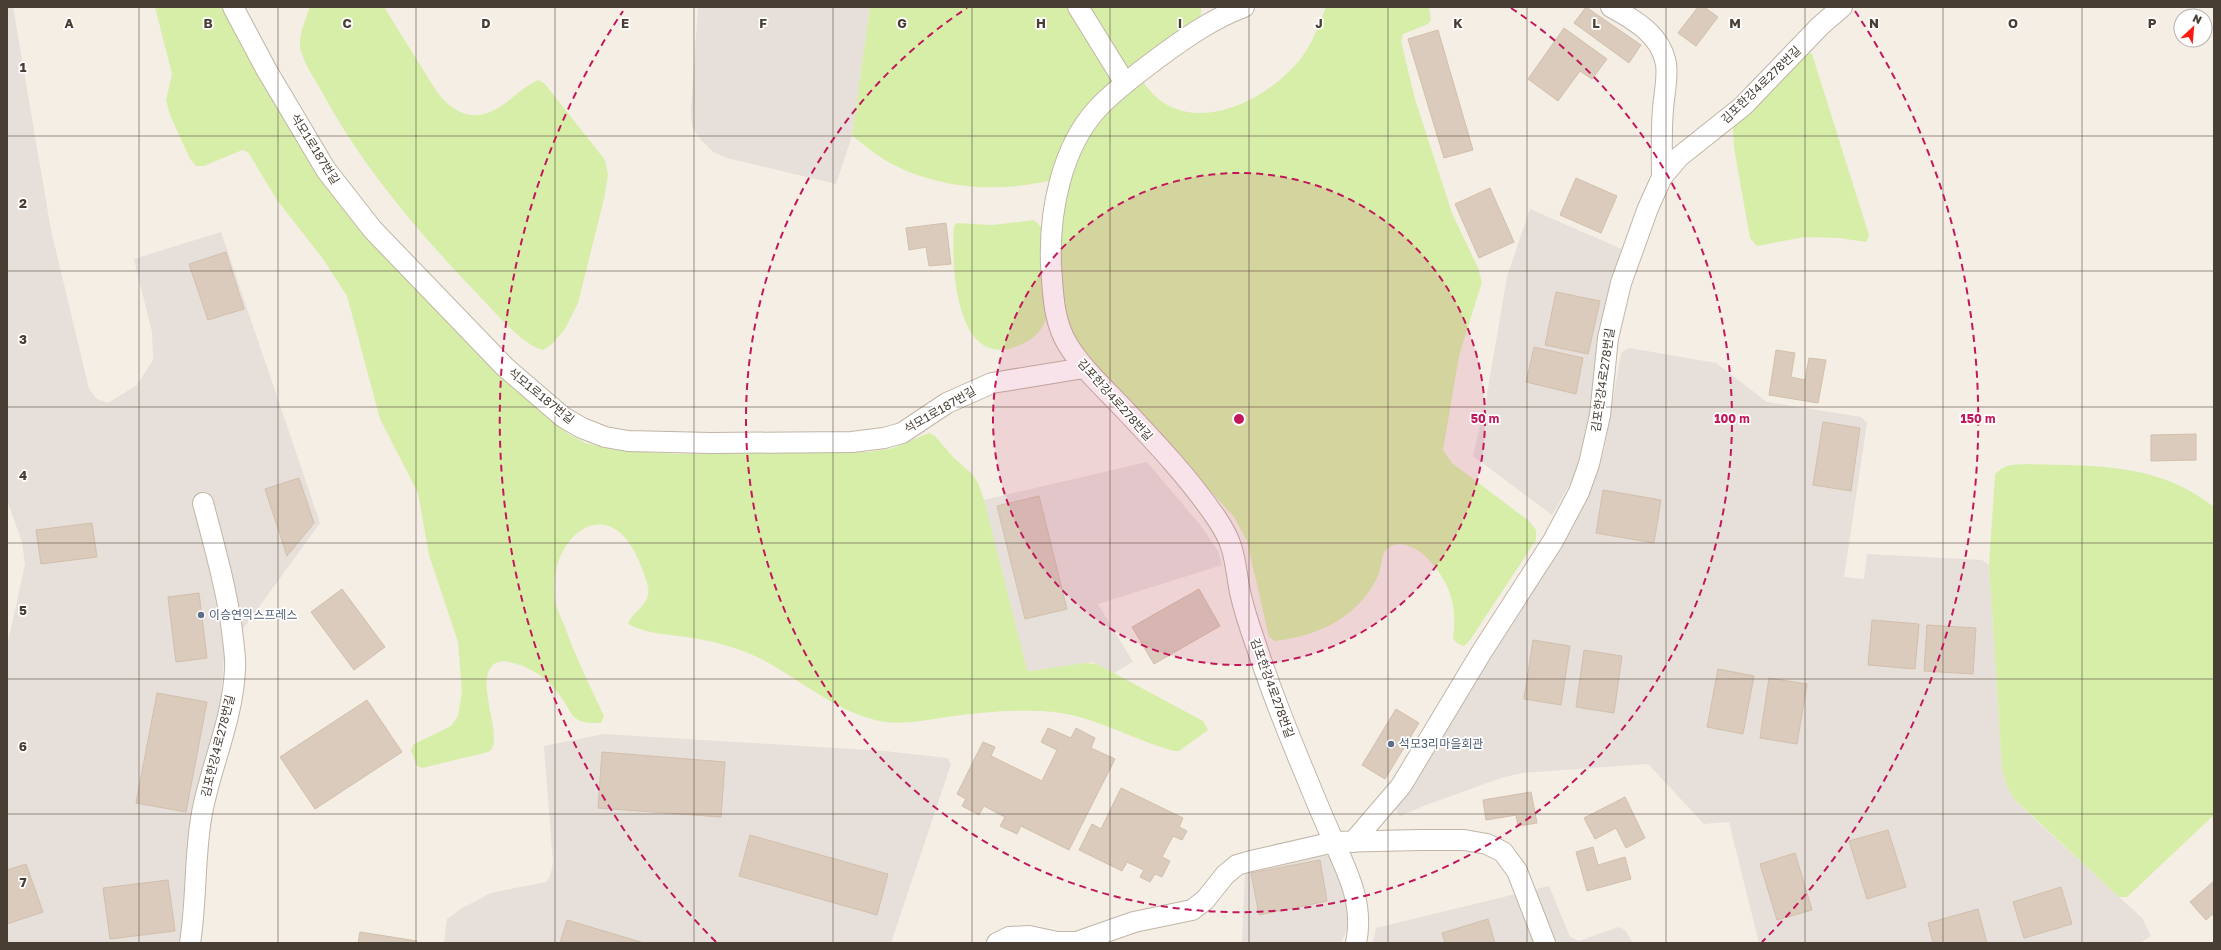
<svg xmlns="http://www.w3.org/2000/svg" width="2221" height="950" font-family="'Golos Text','Noto Sans KR',sans-serif">
  <rect width="100%" height="100%" fill="#f4eee5"/>
  <g fill="#e6dfda">
    <polygon points="7,7 13,7 51,230 89,389 97,399 108,403 137,385 153,360 152,332 134,259 221,232 320,523 224,655 220,713 192,817 188,840 180,943 7,943 7,647 25,564 22,542 7,500"/>
    <polygon points="698,7 870,7 852,136 836,184 727,158 712,151 700,139 692,126 691,111"/>
    <polygon points="1530,209 1624,250 1584,450 1575,475 1552,515 1473,456 1486,400 1507,277"/>
    <polygon points="1629,348 1716,363 1767,402 1861,417 1867,423 1844,577 1864,579 1867,554 1982,560 1989,565 2002,768 2007,787 2015,800 2028,813 2142,918 2151,936 2140,943 1759,943 1729,822 1704,824 1648,764 1522,773 1504,777 1426,805 1400,816 1393,805 1446,730 1573,527 1598,471 1605,446 1620,359 1622,352"/>
    <polygon points="1147,462 1201,526 1218,551 1222,565 1098,604 1133,662 1114,673 1092,662 1032,671 1027,670 1024,665 984,500"/>
    <polygon points="604,734 884,751 947,758 951,764 891,943 444,943 447,919 464,907 491,893 546,882 550,877 553,863 544,746"/>
    <polygon points="1323,853 1334,860 1348,889 1349,925 1341,943 1242,943 1245,871"/>
    <polygon points="1549,886 1570,937 1579,941 1619,927 1625,930 1633,943 1373,943 1376,928"/>
  </g>
  <g fill="#d7eea9">
    <path d="M155 7H221L258 74 503 376 567 433 585 443 615 450 679 454 870 452 893 448 929 433 935 436 953 457 972 474 978 483 984 500 1027 670 1032 671 1084 663 1097 664 1203 721 1208 730 1179 751H1174C1133 740 1097 717 1054 712 1021 709 986 712 954 716 931 719 908 725 885 722 826 712 787 663 731 647 719 643 705 640 693 638 671 634 648 635 628 624 632 612 645 608 648 595 650 586 644 575 641 566 611 485 546 537 555 599 556 608 561 618 565 627 576 658 590 686 604 716L601 723C592 723 584 724 575 718 571 715 568 707 565 703 552 683 537 669 513 663 507 661 498 660 493 665 476 682 499 726 493 746 491 752 485 753 480 754L422 768 417 766 411 750 414 744 451 726 458 716 462 691 458 642 429 555 418 493 380 419 347 296 323 259 277 200 248 152 242 150 204 166H196L190 159 170 115 166 100 172 74Z"/>
    <path d="M310 7H384L437 92C453 113 473 123 498 108 512 100 523 86 539 80L545 84 605 160 608 175 604 199 578 303 565 329 552 344 543 350C522 345 498 315 483 300 422 236 364 170 322 92 315 79 306 67 302 54 296 40 305 21 310 7Z"/>
    <path d="M870 7H1201V15L1194 25 1134 69C1142 80 1150 93 1161 101 1207 134 1277 93 1304 54 1314 40 1319 23 1326 7H1429L1431 20 1428 24 1403 34 1401 41 1415 99 1452 213 1478 268 1482 282 1459 356 1443 450 1452 463 1529 521 1536 530V540L1470 640 1464 646 1458 644 1453 639C1455 623 1455 609 1450 594 1444 574 1418 539 1394 545 1391 545 1387 550 1384 552 1381 560 1381 571 1377 578 1357 618 1318 636 1275 641L1269 637 1247 541 1234 517 1084 352C1078 342 1068 331 1065 320 1054 274 1060 225 1069 179 1046 180 1024 187 1002 187 965 189 923 181 890 163 877 156 865 145 852 136Z"/>
    <polygon points="1809,52 1812,54 1869,235 1866,242 1839,238 1804,237 1757,246 1750,238 1734,148 1733,126"/>
    <path d="M1034 220 1042 228 1047 317C1041 334 1031 341 1015 347 955 368 951 263 954 226L957 223 992 225Z"/>
    <path d="M2026 464C2094 466 2158 462 2214 507V815L2127 897H2119L2015 800 2007 787 2002 768 1989 565 1995 475C2003 464 2013 465 2026 464Z"/>
  </g>
  <g fill="#dacbbc" stroke="#d3bfab">
    <polygon points="1586,7 1641,45 1629,63 1574,23"/>
    <polygon points="1698,7 1704,7 1718,17 1696,46 1678,33"/>
    <polygon points="1564,28 1607,59 1592,79 1580,71 1558,101 1528,79"/>
    <polygon points="1438,30 1473,150 1444,158 1408,39"/>
    <polygon points="1576,178 1617,196 1601,233 1560,215"/>
    <polygon points="1490,188 1514,242 1479,258 1455,204"/>
    <polygon points="946,223 951,264 929,266 926,247 909,250 906,228"/>
    <polygon points="226,252 244,309 208,320 189,264"/>
    <polygon points="1556,292 1600,301 1588,354 1545,345"/>
    <polygon points="1534,347 1583,358 1576,394 1526,382"/>
    <polygon points="1776,350 1795,353 1791,377 1805,380 1809,358 1826,360 1818,403 1769,395"/>
    <polygon points="1823,422 1860,428 1851,491 1813,485"/>
    <polygon points="2196,434 2196,460 2151,461 2151,435"/>
    <polygon points="299,478 314,523 287,556 265,489"/>
    <polygon points="1603,490 1661,500 1654,543 1596,533"/>
    <polygon points="1039,496 1067,609 1025,619 997,506"/>
    <polygon points="92,523 97,557 41,564 36,530"/>
    <polygon points="342,589 385,647 354,670 311,612"/>
    <polygon points="1199,589 1220,626 1154,664 1132,627"/>
    <polygon points="199,593 207,658 176,662 168,597"/>
    <polygon points="1872,620 1919,624 1915,669 1868,665"/>
    <polygon points="1927,625 1976,628 1973,674 1924,671"/>
    <polygon points="1533,640 1570,646 1561,705 1524,699"/>
    <polygon points="1584,650 1622,656 1614,713 1576,707"/>
    <polygon points="1718,669 1754,676 1743,734 1707,727"/>
    <polygon points="1769,678 1807,684 1797,744 1760,738"/>
    <polygon points="157,693 207,702 186,812 136,803"/>
    <polygon points="367,700 402,752 315,809 280,757"/>
    <polygon points="1396,709 1419,723 1385,779 1362,765"/>
    <polygon points="1048,728 1071,738 1076,728 1095,738 1091,748 1115,759 1069,850 1021,826 1017,834 1000,826 1005,817 984,806 979,815 962,806 966,799 957,794 983,742 995,747 991,756 1042,781 1057,750 1041,742"/>
    <polygon points="602,752 725,762 721,817 598,808"/>
    <polygon points="1121,788 1183,818 1179,827 1187,831 1182,840 1173,836 1162,857 1170,861 1162,877 1155,874 1150,882 1140,877 1144,870 1127,862 1122,871 1079,850 1092,824 1101,829"/>
    <polygon points="1531,792 1537,823 1518,826 1516,815 1486,820 1483,800"/>
    <polygon points="1625,797 1645,838 1626,848 1616,828 1595,839 1584,818"/>
    <polygon points="1888,830 1906,887 1867,899 1849,841"/>
    <polygon points="750,835 888,874 877,915 739,876"/>
    <polygon points="1593,847 1598,865 1625,857 1631,879 1587,891 1576,852"/>
    <polygon points="1795,853 1812,910 1777,920 1760,864"/>
    <polygon points="1320,860 1327,901 1259,915 1251,873"/>
    <polygon points="26,864 43,912 7,924 7,870"/>
    <polygon points="168,880 175,931 110,939 103,888"/>
    <polygon points="2214,881 2214,913 2206,920 2190,902"/>
    <polygon points="2061,887 2072,924 2024,938 2013,902"/>
    <polygon points="1978,909 1987,943 1933,943 1928,923"/>
    <polygon points="1488,919 1495,943 1445,943 1442,933"/>
    <polygon points="567,920 644,943 560,943"/>
    <polygon points="360,932 417,941 416,943 358,943"/>
  </g>
  <g fill="none" stroke-linecap="round" stroke-linejoin="round">
    <g stroke="#c1b5a6" stroke-width="22">
      <g id="lane">
        <polyline points="233,7 266,69 326,170 373,230 505,367 563,417 582,428 605,437 628,441 711,443 852,442 884,438 902,433 947,403 992,383 1084,368"/>
        <polyline points="1078,7 1125,83"/>
        <path d="M1244 7C1212 19 1185 38 1158 58 1137 74 1116 89 1098 108 1061 148 1049 212 1051 265 1053 292 1053 321 1068 345 1083 369 1104 388 1123 408 1156 443 1190 479 1217 519 1236 547 1234 561 1240 592 1244 610 1250 628 1256 645 1271 691 1289 736 1308 781 1316 801 1325 822 1334 842 1349 875 1364 906 1356 943"/>
        <path d="M1611 7C1635 20 1661 35 1666 64 1668 78 1664 95 1663 109 1661 132 1662 154 1662 177"/>
        <polyline points="1353,842 1401,786 1481,653 1553,541 1579,492 1589,464 1600,415 1608,338 1621,283 1648,208 1662,177 1679,157 1743,106 1820,26 1842,7"/>
        <path d="M190 943C197 900 194 856 202 813 211 765 233 719 235 669 236 656 233 643 232 630 226 587 214 545 203 503"/>
        <polyline points="997,943 1009,937 1029,936 1057,942 1077,942 1134,922 1192,910 1205,900 1225,875 1237,865 1251,861 1334,842 1420,840 1464,840 1487,844 1503,852 1517,871 1545,943"/>
      </g>
    </g>
    <use href="#lane" stroke="#fff" stroke-width="20"/>
  </g>
  <path fill="none" stroke="#483e34" stroke-width="1" stroke-opacity="0.55" d="M139 7V943M278 7V943M416 7V943M555 7V943M694 7V943M833 7V943M972 7V943M1110 7V943M1249 7V943M1388 7V943M1527 7V943M1666 7V943M1805 7V943M1943 7V943M2082 7V943M7 136H2214M7 271H2214M7 407H2214M7 543H2214M7 679H2214M7 814H2214"/>
  <circle cx="1239" cy="419" r="246" fill="#c2185b" fill-opacity=".12"/>
  <g fill="none" stroke="#c2185b" stroke-width="2" stroke-dasharray="7 5">
    <circle cx="1239" cy="419" r="246"/>
    <path d="M1511 8A493 493 0 1 1 967 8"/>
    <path d="M716 942A739 739 0 0 1 623 11M1855 11A739 739 0 0 1 1762 942"/>
  </g>
  <g fill="#5c6f8a" stroke="#fff" stroke-width="1.5">
    <circle cx="201" cy="615" r="4"/>
    <circle cx="1391" cy="744" r="4"/>
  </g>
  <g text-anchor="middle" stroke-width="3.5" stroke-linejoin="round" paint-order="stroke">
    <g font-size="12" fill="#483e34" stroke="#fff">
      <text transform="translate(1761 85) rotate(-44)" y="4">김포한강4로278번길</text>
      <text transform="translate(315 149) rotate(58)" y="4">석모1로187번길</text>
      <text transform="translate(1603 380) rotate(-82)" y="4">김포한강4로278번길</text>
      <text transform="translate(541 396) rotate(39)" y="4">석모1로187번길</text>
      <text transform="translate(1115 400) rotate(48)" y="4">김포한강4로278번길</text>
      <text transform="translate(940 410) rotate(-30)" y="4">석모1로187번길</text>
      <text transform="translate(1272 688) rotate(70)" y="4">김포한강4로278번길</text>
      <text transform="translate(218 746) rotate(-76)" y="4">김포한강4로278번길</text>
    </g>
    <g font-size="12" fill="#4e5e75" stroke="#fff" text-anchor="start">
      <text x="209" y="619">이승연익스프레스</text>
      <text x="1399" y="748">석모3리마을회관</text>
    </g>
  </g>
  <g font-size="13" text-anchor="middle" font-weight="bold" fill="#483e34" stroke="#fff" stroke-width="3.5" stroke-linejoin="round" paint-order="stroke">
    <text x="69" y="28">A</text>
    <text x="208" y="28">B</text>
    <text x="347" y="28">C</text>
    <text x="486" y="28">D</text>
    <text x="625" y="28">E</text>
    <text x="763" y="28">F</text>
    <text x="902" y="28">G</text>
    <text x="1041" y="28">H</text>
    <text x="1180" y="28">I</text>
    <text x="1319" y="28">J</text>
    <text x="1458" y="28">K</text>
    <text x="1596" y="28">L</text>
    <text x="1735" y="28">M</text>
    <text x="1874" y="28">N</text>
    <text x="2013" y="28">O</text>
    <text x="2152" y="28">P</text>
    <text x="23" y="72">1</text>
    <text x="23" y="208">2</text>
    <text x="23" y="344">3</text>
    <text x="23" y="480">4</text>
    <text x="23" y="615">5</text>
    <text x="23" y="751">6</text>
    <text x="23" y="887">7</text>
  </g>
  <circle cx="1239" cy="419" r="6" fill="#c2185b" stroke="#fff" stroke-width="2"/>
  <g font-size="12" text-anchor="middle" font-weight="bold" fill="#c2185b" stroke="#fff" stroke-width="3.5" stroke-linejoin="round" paint-order="stroke">
    <text x="1485" y="423">50 m</text>
    <text x="1732" y="423">100 m</text>
    <text x="1978" y="423">150 m</text>
  </g>
  <rect width="2221" height="950" fill="none" stroke="#483e34" stroke-width="16"/>
  <g transform="translate(2193 28) rotate(26)"><circle r="19" fill="#ffffff" stroke="#b6b2ae"/>
  <path d="M0-3L7 15L0 10L-7 15Z" fill="#ff1a11"/>
  <text y="-6" font-size="11" font-weight="bold" text-anchor="middle" fill="#483e34">N</text>
  </g>
</svg>
